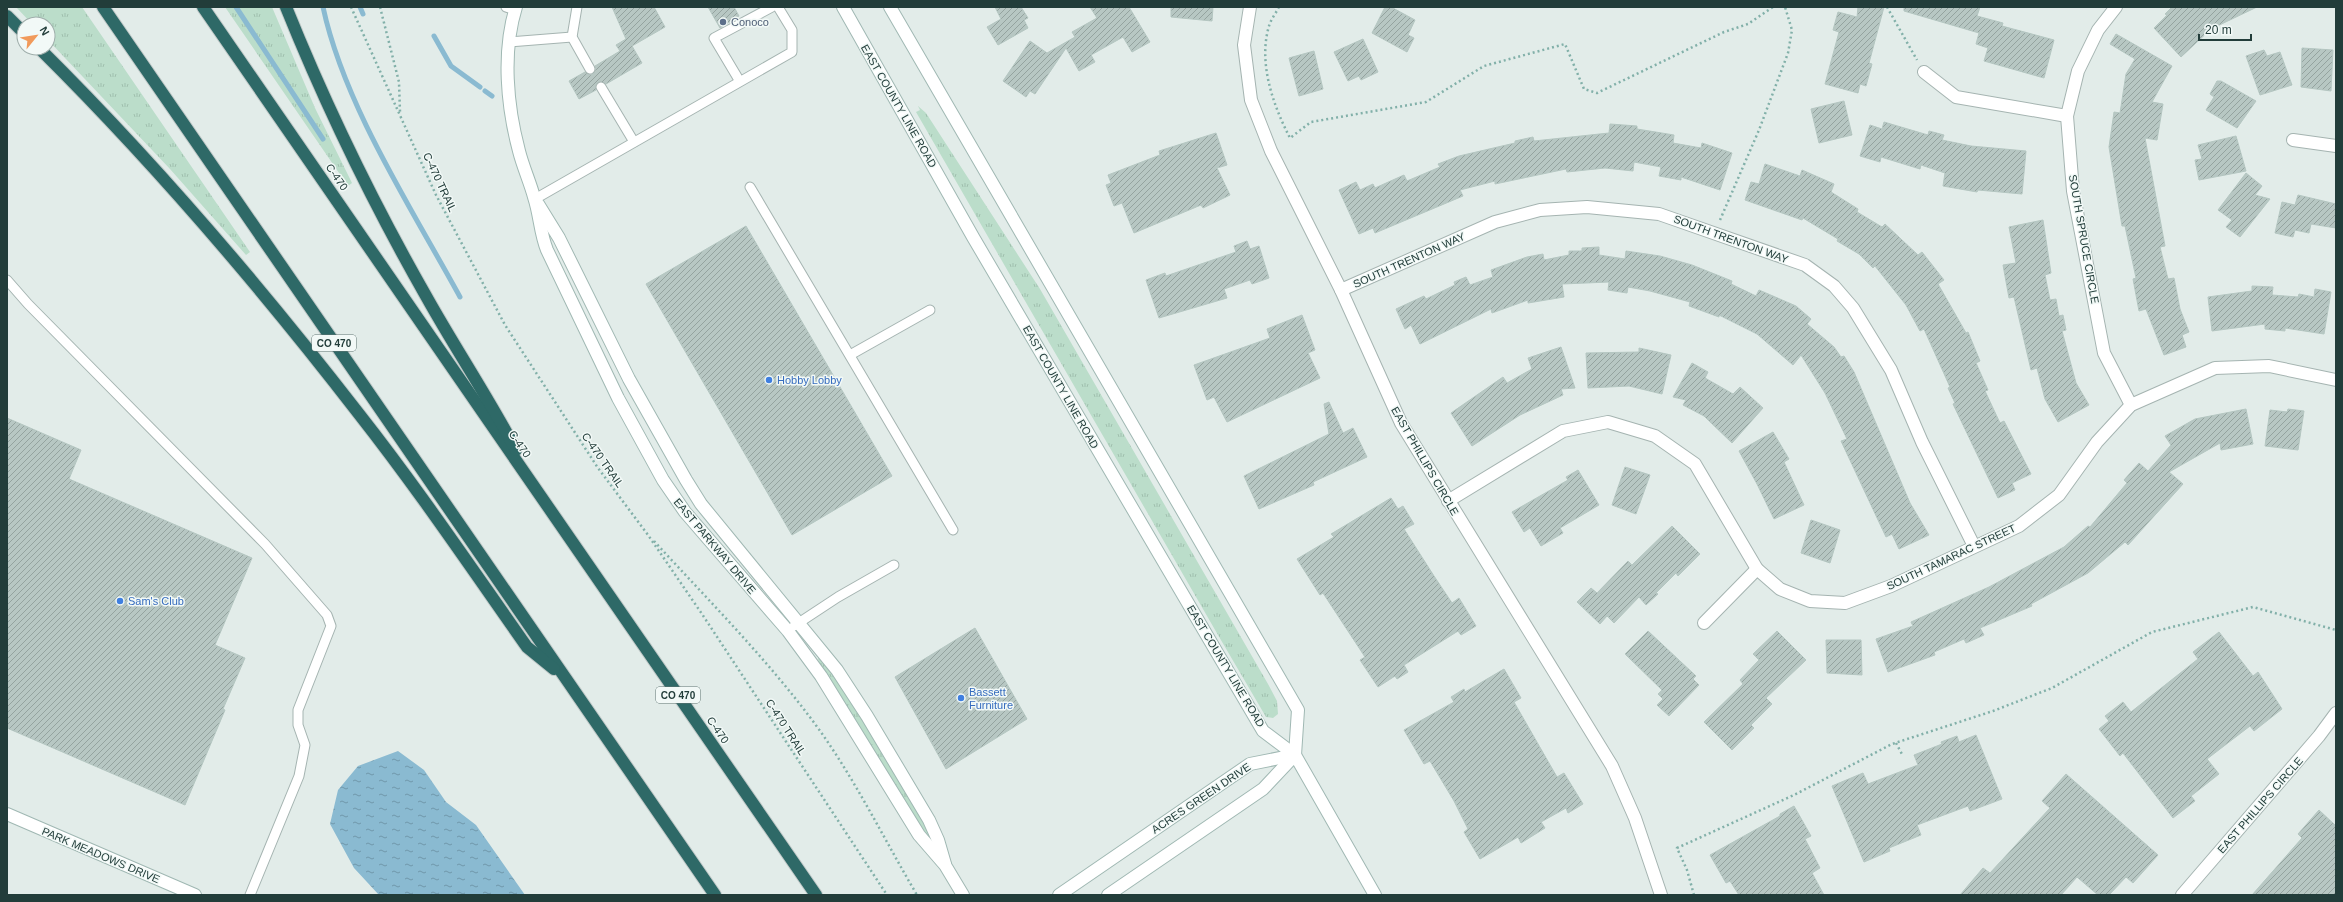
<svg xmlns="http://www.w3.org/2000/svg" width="2343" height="902" font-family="Helvetica,sans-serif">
  <defs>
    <pattern id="grass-tufts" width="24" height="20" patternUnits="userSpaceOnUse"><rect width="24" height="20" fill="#bbddca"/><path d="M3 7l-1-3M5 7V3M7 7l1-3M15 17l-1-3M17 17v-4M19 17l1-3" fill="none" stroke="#a0bfae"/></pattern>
    <pattern id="water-ripples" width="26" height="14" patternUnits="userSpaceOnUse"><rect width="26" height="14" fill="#8abad1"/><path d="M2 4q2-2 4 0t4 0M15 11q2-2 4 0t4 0" fill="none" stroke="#7098ab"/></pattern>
    <pattern id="building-hatch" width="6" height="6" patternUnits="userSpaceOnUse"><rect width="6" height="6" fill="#b7c7c3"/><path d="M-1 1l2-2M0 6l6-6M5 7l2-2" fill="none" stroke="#94a39f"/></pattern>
  </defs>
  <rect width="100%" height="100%" fill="#e2ece9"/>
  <g fill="url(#grass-tufts)">
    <polygon points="16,7 82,7 250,252 246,255 170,169 48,40 48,24 32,24"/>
    <polygon points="225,7 272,7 315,108 352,183 348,186"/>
    <polygon points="918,106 926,113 1040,289 1268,684 1277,701 1278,714 1273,718 1266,717 1218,635 916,112 920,110"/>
    <polygon points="819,656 823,657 916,803 931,838 923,831 822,671 818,659"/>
  </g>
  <polygon fill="url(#water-ripples)" points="398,751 424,770 446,802 476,825 525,895 379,895 354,868 330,824 338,790 358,766"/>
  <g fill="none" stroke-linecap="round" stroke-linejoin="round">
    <g stroke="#8abad1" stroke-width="5">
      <polyline points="236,7 323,139"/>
      <path d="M323 7C344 105 412 209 460 297"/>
      <polyline points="360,7 363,14"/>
      <polyline points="434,36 451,66 480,87"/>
      <polyline points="485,91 492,96"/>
    </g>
  </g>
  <g fill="url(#building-hatch)" stroke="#b4c6c1">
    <polygon points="612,7 654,7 665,27 632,46 642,63 606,84 598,82 596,84 596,90 579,99 569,81 585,72 590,75 593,74 596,69 595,66 620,51 616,45 626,39"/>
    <polygon points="708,7 734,7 739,16 720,28"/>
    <polygon points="995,7 1021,7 1028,18 1024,20 1028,28 998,45 987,27 1001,19"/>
    <polygon points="1090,7 1129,7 1150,42 1132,52 1123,37 1091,55 1095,62 1079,71 1066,48 1035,94 1030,91 1026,97 1003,81 1030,41 1047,53 1075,37 1072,32 1097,18"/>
    <polygon points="1171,7 1213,7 1212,21 1171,17"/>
    <polygon points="1385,7 1391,7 1415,20 1408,35 1414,38 1407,52 1372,33"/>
    <polygon points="1858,7 1884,7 1869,63 1872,64 1866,86 1860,84 1858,93 1825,84 1839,32 1833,30 1838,12 1857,17"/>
    <polygon points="1904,7 1980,7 1977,16 2003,23 2002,26 2054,40 2044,78 1984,61 1988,48 1976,44 1979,33 1904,11"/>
    <polygon points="2172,7 2257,7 2211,29 2181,57 2154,28 2167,15 2165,14"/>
    <polygon points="2116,34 2172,66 2152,102 2163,104 2157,140 2145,138 2165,246 2160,247 2168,279 2174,278 2180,309 2189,332 2182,335 2186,347 2164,355 2146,309 2139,311 2133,279 2136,278 2125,226 2122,226 2109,147 2114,112 2120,113 2126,74 2135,59 2110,44"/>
    <polygon points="1363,39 1378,72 1361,80 1359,76 1348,81 1334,52"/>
    <polygon points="2302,48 2333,50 2331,91 2301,87"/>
    <polygon points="2264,50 2267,56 2280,52 2292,85 2260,95 2246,56"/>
    <polygon points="1314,51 1323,89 1299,96 1289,58"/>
    <polygon points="2217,81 2221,81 2256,101 2237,128 2206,110 2214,97 2210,94"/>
    <polygon points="1844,101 1852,135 1819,143 1811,109"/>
    <polygon points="1884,122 1928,135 1929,131 1944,135 1942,140 1971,146 2026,151 2022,194 1978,190 1977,192 1943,186 1945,173 1921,165 1920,169 1881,157 1880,162 1860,156 1870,125 1882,129"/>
    <polygon points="1610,124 1637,126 1637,129 1674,135 1673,143 1701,148 1702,143 1732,153 1720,190 1681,177 1681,180 1659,176 1661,167 1634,162 1633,171 1605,168 1567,172 1566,169 1495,184 1495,181 1460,190 1463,196 1375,233 1373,228 1359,234 1339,190 1356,182 1360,190 1373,184 1375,188 1404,175 1407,181 1440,167 1438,164 1459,156 1515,143 1515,141 1533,137 1534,141 1609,133"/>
    <polygon points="1216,133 1227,165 1217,168 1230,195 1203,208 1201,205 1134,233 1122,203 1114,206 1106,185 1111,183 1108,175 1160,155 1159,151"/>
    <polygon points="2236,136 2246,171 2199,180 2195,160 2202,159 2198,145"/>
    <polygon points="1765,164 1800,176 1802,170 1834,184 1831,192 1858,209 1857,212 1882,227 1885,224 1918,255 1922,252 1944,280 1938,284 1966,333 1968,332 1980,361 1976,363 1988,390 1985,391 2000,423 2004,421 2031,474 2012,483 2015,490 1998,498 1953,404 1955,403 1948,388 1950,387 1924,329 1920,331 1906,305 1875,266 1873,268 1859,254 1837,241 1838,239 1803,218 1802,220 1745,200 1751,182 1759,184"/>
    <polygon points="2246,173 2262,186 2255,195 2270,199 2240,237 2226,227 2232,220 2218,210"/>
    <polygon points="2298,195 2336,204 2336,228 2311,224 2309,233 2295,230 2293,237 2275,233 2282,202 2295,205"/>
    <polygon points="2043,220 2051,273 2045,275 2050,300 2056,299 2059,316 2063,315 2066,330 2062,331 2076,383 2089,405 2058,422 2045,399 2037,368 2031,370 2014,297 2009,298 2003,265 2016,263 2009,227"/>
    <polygon points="746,226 892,476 792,535 646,284"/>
    <polygon points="1247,241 1250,249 1259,246 1269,278 1252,284 1250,280 1224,289 1227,298 1159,318 1146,280 1165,273 1166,276 1236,252 1234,246"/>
    <polygon points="1599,247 1599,255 1625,259 1626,251 1660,256 1692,265 1732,281 1731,284 1756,296 1759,290 1796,306 1811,319 1807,324 1834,347 1841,357 1844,356 1854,372 1910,503 1929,535 1899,549 1892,534 1886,537 1841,441 1847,439 1825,393 1801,355 1793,365 1757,334 1719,315 1719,317 1689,306 1690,302 1650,291 1628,287 1627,293 1608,290 1609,282 1562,284 1564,297 1528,303 1528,300 1492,313 1491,309 1420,344 1411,325 1405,329 1396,309 1424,296 1426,299 1455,285 1454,282 1466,277 1470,285 1493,277 1491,270 1527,257 1543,254 1544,260 1569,255 1569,251 1582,251 1582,248"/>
    <polygon points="2252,286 2273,287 2272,295 2298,297 2299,294 2314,297 2315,289 2331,292 2324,334 2285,328 2285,331 2265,329 2265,324 2212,331 2208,297 2252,291"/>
    <polygon points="1302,315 1315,350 1308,353 1320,378 1227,422 1214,397 1207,400 1194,365 1270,338 1267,329"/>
    <polygon points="1561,347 1575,388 1561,389 1563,395 1520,415 1472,446 1451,413 1503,377 1507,383 1532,369 1528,358"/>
    <polygon points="1639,348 1671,355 1662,394 1629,386 1588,388 1586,353 1639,352"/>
    <polygon points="1692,363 1708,372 1705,378 1733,394 1740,387 1763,408 1732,443 1704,416 1683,405 1686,400 1673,397"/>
    <polygon points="1329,402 1343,433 1353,428 1367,457 1313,482 1314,485 1259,509 1244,476 1329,434 1324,404"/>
    <polygon points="2246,409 2253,444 2221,450 2220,443 2169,472 2183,484 2128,545 2125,542 2088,573 2031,604 2032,606 1980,628 1984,635 1966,643 1964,639 1934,652 1935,655 1888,672 1876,639 1913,626 1911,622 1989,587 2064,547 2088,526 2090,527 2127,483 2124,480 2139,463 2148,471 2171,445 2165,436 2195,419"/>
    <polygon points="2288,409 2304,411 2298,450 2265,446 2270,410 2287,412"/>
    <polygon points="7,418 81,450 69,479 252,558 215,645 245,658 223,709 225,710 185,805 7,728"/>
    <polygon points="1773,432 1789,459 1784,462 1804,505 1774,519 1757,484 1739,451"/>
    <polygon points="1625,467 1650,475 1636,514 1612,505"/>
    <polygon points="1578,470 1599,505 1560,528 1563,533 1541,546 1530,528 1524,532 1512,512 1568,480 1566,477"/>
    <polygon points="1391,498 1398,509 1403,506 1414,524 1404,529 1434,576 1452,603 1459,598 1476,626 1461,635 1458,631 1404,665 1408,672 1397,679 1395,676 1378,687 1360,660 1365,657 1323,593 1320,595 1297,559 1334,537 1331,534"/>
    <polygon points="1811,520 1840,530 1830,563 1801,553"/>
    <polygon points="1672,526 1700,554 1678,576 1676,573 1656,593 1658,594 1646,605 1639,597 1614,623 1607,616 1600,624 1577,602 1591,588 1597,593 1628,561 1632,565"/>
    <polygon points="975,628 1027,719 946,769 895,677"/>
    <polygon points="1648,631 1696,676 1693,679 1699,685 1669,716 1657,705 1663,699 1658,694 1662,690 1625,654"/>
    <polygon points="1777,631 1806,660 1766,698 1772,704 1751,725 1754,728 1732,750 1704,722 1743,684 1740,680 1759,660 1753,654"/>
    <polygon points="2219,632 2253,676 2258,672 2282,709 2254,731 2250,726 2207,759 2219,774 2191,796 2195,801 2173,818 2123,753 2120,756 2099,729 2109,721 2105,716 2123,702 2131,712 2198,659 2193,652"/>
    <polygon points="1826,640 1861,640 1862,675 1827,673"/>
    <polygon points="1504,669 1521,698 1514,702 1557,777 1564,773 1583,804 1568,813 1566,808 1541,822 1545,828 1521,843 1518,837 1480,859 1464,832 1468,829 1454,801 1430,761 1424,764 1404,730 1454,702 1451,697 1464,689 1465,692"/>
    <polygon points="1976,735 2002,799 1970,811 1968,806 1917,825 1921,835 1889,848 1890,851 1864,862 1832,786 1863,773 1868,784 1918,765 1914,755 1942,744 1941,742 1957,736 1959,742"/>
    <polygon points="2066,774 2158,855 2133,883 2126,877 2109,895 2098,895 2077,877 2061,895 1960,895 1983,868 1990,873 2050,808 2042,801"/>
    <polygon points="1794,806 1811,836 1805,839 1820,868 1812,873 1824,895 1739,895 1730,881 1726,883 1710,855 1780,816 1780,814"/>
    <polygon points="2319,810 2336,826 2336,895 2252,895 2302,838 2298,834"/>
  </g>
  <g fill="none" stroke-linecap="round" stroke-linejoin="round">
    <g stroke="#a5b4b1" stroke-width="11">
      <g id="lane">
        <polyline points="506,7 515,10"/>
        <polyline points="577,7 572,37 590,69"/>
        <polyline points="509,42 572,37"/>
        <polyline points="739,80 714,38 772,7"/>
        <polyline points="601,87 634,142"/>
        <polyline points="750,187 953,530"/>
        <polyline points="535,199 792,52 792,30 778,7"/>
        <polyline points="7,280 28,304 265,544 327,615 331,626 298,710 298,725 305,745 299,776 250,895"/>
        <polyline points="850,355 930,310"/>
        <polyline points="794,626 838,597 894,565"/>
      </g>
    </g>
    <g stroke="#a5b4b1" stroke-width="14">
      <g id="street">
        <polyline points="1250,7 1244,45 1251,100 1271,151 1341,290 1401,423 1612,766 1635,818 1661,895"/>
        <polyline points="2116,7 2098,30 2078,71 2067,116 2073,191 2104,353 2131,405"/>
        <polyline points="1924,72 1956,97 2067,116"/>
        <polyline points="2293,140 2336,146"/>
        <polyline points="1341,290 1495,222 1540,210 1587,207 1659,214 1805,265 1834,286 1853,308 1891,370 1922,442 1974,546"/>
        <polyline points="1448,501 1563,431 1608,422 1655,436 1695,464 1757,569 1780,589 1810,601 1845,603 1891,586 2019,526 2059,495 2097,442 2131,405 2215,368 2269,366 2336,380"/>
        <polyline points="1704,623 1757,569"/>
        <polyline points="2182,895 2319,736 2336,713"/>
      </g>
    </g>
    <g stroke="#a0b8b3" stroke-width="14">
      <g id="secondary">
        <path d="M516 7C502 52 507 106 519 151 523 167 530 182 534 197 540 215 540 233 547 250L618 398 663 480 685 512 788 631 821 676 919 835 945 865 963 895"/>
        <polyline points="843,7 973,237 1263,731 1295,755 1375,895"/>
        <polyline points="890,7 1298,710 1295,755"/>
        <polyline points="538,204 559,238 629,379 686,480 701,504 837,670 867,716 929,820 938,840 945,864"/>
        <polyline points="7,814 195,895"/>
        <polyline points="1059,895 1250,764 1295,755"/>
        <polyline points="1108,895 1263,789 1295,755"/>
      </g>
    </g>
    <g stroke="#c1c9c8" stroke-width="14">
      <g id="highway">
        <polyline points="103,7 715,895"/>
        <polyline points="203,7 816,895"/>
        <path d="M286 7C326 106 373 203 426 296 455 348 488 397 516 450"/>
        <polyline points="7,16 24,33"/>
        <path d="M39 48C154 162 260 286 359 414 418 489 472 569 527 647L554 669"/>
      </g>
    </g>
    <g stroke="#82b0a9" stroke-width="2.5" stroke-dasharray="2 3" stroke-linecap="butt">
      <polyline points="351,7 436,195 505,325 598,468 648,535 702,614 887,895"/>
      <polyline points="380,7 399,82 400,112"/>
      <path d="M1279 7C1276 13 1271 19 1269 26 1258 63 1273 105 1290 138L1311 122 1426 102 1484 66 1565 44 1584 89 1597 93 1724 32 1748 24 1773 7"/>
      <polyline points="1887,7 1917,60"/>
      <polyline points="1720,220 1759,130 1788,53 1792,30 1785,7"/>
      <path d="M654 541C710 602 769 661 818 728 856 781 884 839 917 895"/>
      <polyline points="1896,743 1903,756"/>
      <polyline points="1694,895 1687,870 1677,848 1794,795 1892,744 1993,711 2052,688 2152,632 2253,607 2336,630"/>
    </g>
    <use href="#lane" stroke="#fff" stroke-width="9"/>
    <use href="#street" stroke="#fff" stroke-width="12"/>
    <use href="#secondary" stroke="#fff" stroke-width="12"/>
    <use href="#highway" stroke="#2e6967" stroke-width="12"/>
  </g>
  <circle fill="#5c6f8a" stroke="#f2f9f7" stroke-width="1.5" cx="723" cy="22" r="4"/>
  <g fill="#3f7fe0" stroke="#f2f9f7" stroke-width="1.5">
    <circle cx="769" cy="380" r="4"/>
    <circle cx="120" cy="601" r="4"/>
    <circle cx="961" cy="698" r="4"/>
  </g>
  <g text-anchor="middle" stroke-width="3" stroke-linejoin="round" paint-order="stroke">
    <g fill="#f2f9f7" stroke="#607573" stroke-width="1">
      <rect x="312" y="335" width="44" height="16" rx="3"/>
      <rect x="656" y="687" width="44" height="16" rx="3"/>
    </g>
    <g font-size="10" font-weight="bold" fill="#223d3a">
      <text x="334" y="347">CO 470</text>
      <text x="678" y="699">CO 470</text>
    </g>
    <g font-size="11" fill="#4e5e75" stroke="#f2f9f7" text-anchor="start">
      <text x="731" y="26">Conoco</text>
    </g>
    <g font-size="11" fill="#223d3a" stroke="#f2f9f7">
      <text transform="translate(899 106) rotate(60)" y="4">EAST COUNTY LINE ROAD</text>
      <text transform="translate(337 177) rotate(55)" y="4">C-470</text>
      <text transform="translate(440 182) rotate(65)" y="4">C-470 TRAIL</text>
      <text transform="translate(1731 239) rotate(20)" y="4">SOUTH TRENTON WAY</text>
      <text transform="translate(2084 239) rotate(80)" y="4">SOUTH SPRUCE CIRCLE</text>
      <text transform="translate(1409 260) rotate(-24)" y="4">SOUTH TRENTON WAY</text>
      <text transform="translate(1061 387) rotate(60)" y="4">EAST COUNTY LINE ROAD</text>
      <text transform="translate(520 444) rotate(56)" y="4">C-470</text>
      <text transform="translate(603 460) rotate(55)" y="4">C-470 TRAIL</text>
      <text transform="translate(1425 461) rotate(60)" y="4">EAST PHILLIPS CIRCLE</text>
      <text transform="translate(715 546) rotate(50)" y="4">EAST PARKWAY DRIVE</text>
      <text transform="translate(1951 557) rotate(-25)" y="4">SOUTH TAMARAC STREET</text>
      <text transform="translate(1226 666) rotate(59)" y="4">EAST COUNTY LINE ROAD</text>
      <text transform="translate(786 727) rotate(57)" y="4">C-470 TRAIL</text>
      <text transform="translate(718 730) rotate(55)" y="4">C-470</text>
      <text transform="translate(1201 798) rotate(-34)" y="4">ACRES GREEN DRIVE</text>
      <text transform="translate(2260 805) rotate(-49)" y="4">EAST PHILLIPS CIRCLE</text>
      <text transform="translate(101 855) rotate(23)" y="4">PARK MEADOWS DRIVE</text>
    </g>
    <g font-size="11" fill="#366cbe" stroke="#f2f9f7" text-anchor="start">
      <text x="777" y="384">Hobby Lobby</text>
      <text x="128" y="605">Sam's Club</text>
      <text x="969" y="696">Bassett<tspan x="969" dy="13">Furniture</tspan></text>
    </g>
  </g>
  <rect width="2343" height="902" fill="none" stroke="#223d3a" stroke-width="16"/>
  <g transform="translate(36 36) rotate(60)"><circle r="19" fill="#f2f9f7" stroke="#9faeab"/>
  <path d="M0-3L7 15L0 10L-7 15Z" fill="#f19a5b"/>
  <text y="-6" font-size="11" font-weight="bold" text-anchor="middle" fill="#223d3a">N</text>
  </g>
  <path d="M2199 34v6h52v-6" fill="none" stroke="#223d3a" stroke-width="2"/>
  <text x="2205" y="34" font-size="12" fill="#223d3a" stroke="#f2f9f7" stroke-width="3" paint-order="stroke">20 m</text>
</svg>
